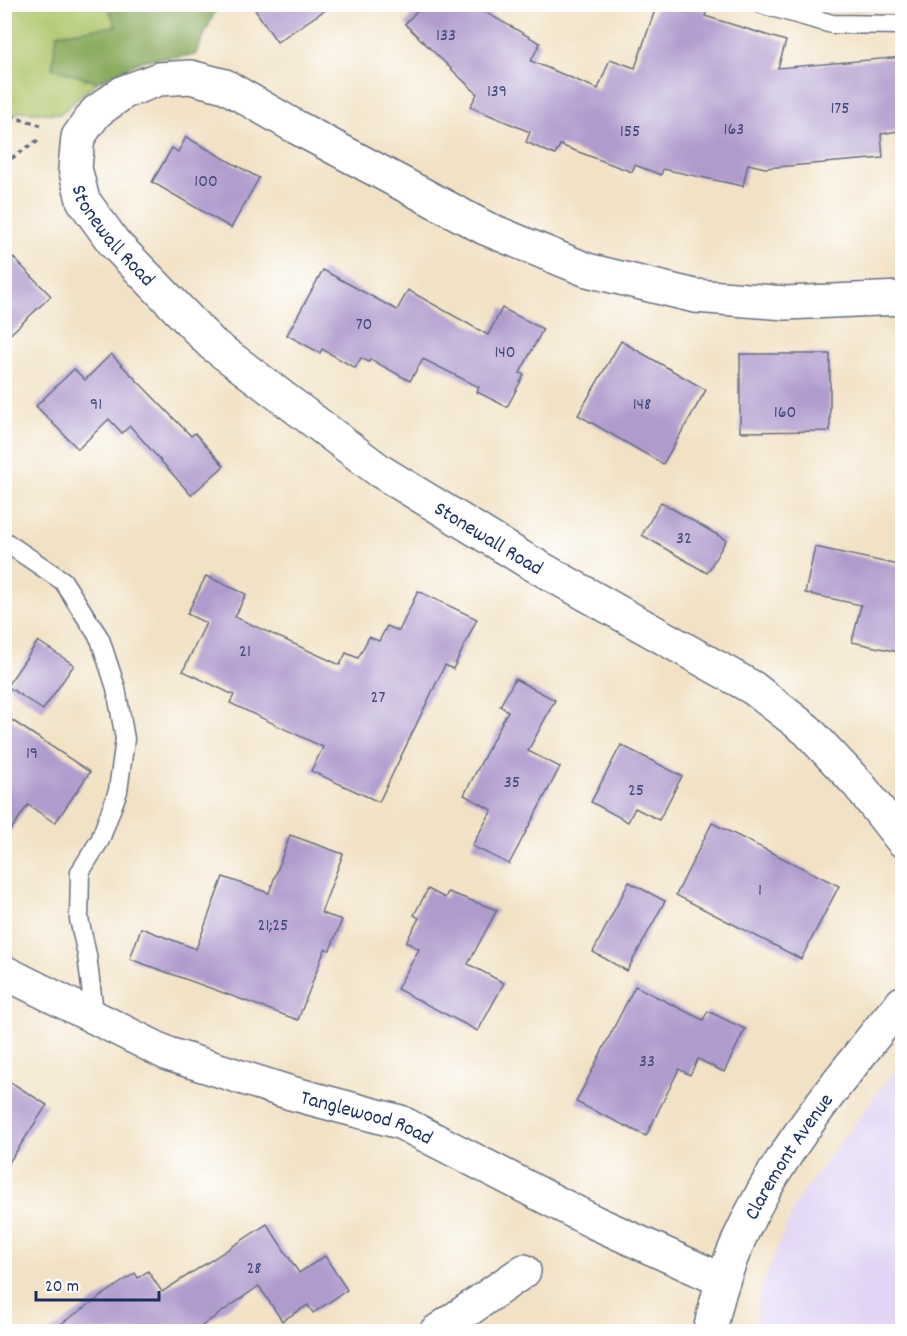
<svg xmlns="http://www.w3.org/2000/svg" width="907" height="1336" font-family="Dekko,sans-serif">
  <rect width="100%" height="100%" fill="#fff"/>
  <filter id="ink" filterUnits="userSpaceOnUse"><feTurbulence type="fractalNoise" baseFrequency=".0167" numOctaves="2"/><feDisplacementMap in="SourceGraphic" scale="12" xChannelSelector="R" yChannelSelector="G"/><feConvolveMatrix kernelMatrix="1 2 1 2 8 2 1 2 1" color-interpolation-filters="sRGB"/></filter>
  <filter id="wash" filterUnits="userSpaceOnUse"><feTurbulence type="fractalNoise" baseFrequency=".008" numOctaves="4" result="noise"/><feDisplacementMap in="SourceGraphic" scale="24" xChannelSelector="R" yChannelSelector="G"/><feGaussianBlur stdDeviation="1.35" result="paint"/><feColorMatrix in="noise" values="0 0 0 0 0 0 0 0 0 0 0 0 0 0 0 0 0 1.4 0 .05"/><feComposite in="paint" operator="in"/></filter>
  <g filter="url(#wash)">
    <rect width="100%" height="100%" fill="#f2e2c5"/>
    <polygon fill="#e1d4f4" points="902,1060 902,1331 755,1331 760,1291 798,1199"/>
    <polygon fill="#aec66b" stroke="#647a64" stroke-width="1.5" points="5,5 107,5 116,26 57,34 53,68 97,82 60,114 20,111 5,122"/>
    <g fill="#8aab5f" stroke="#526d5e" stroke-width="1.5">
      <polygon points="902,4 902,7 840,9 815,5"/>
      <polygon points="107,5 218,5 195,55 144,60 97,82 52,68 57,34 116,26"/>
    </g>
    <g id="blocks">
      <g fill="#b09bcd">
        <polygon points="251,4 334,4 277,42"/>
        <polygon points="423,4 471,4 540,43 531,61 598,89 610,59 635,68 657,4 687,4 707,11 705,16 786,41 778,68 903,57 903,130 881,134 883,158 765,168 748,164 743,186 663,169 661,175 635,165 632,172 560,145 555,155 526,142 530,132 470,107 477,94 405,24"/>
        <polygon points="186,137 259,178 231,228 152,182 172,148 178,152"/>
        <polygon points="4,248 51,296 4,340"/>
        <polygon points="323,270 397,310 408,290 488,335 502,308 543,329 520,373 524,375 507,407 477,392 479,387 423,359 410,381 370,359 369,362 361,358 355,368 322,349 320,353 287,335"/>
        <polygon points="621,341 706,390 663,464 578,415"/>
        <polygon points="111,354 191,436 195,433 224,466 191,495 130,426 122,433 109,419 78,449 36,406 74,369 85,380"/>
        <polygon points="740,354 830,354 830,431 740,432"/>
        <polygon points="661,502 726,540 707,573 642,535"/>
        <polygon points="815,547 903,566 903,653 852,642 861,605 805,593"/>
        <polygon points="206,576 246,594 235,617 340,665 346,653 358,658 369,637 379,641 387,626 399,631 418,591 477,619 453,669 445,665 379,802 311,771 323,747 230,703 234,695 183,671 206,623 187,614"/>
        <polygon points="38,641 74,665 43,710 7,686"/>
        <polygon points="515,679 555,700 528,751 560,767 509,864 472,846 492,810 464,795 508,711 500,706"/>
        <polygon points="4,715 90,772 55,823 28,805 4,840"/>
        <polygon points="621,745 682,776 659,820 635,808 628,822 591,802"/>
        <polygon points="712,823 839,886 801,959 676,895"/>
        <polygon points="290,835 343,854 321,913 342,920 330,950 325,949 298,1020 130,959 141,928 196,949 223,877 269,893"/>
        <polygon points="629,882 665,901 627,971 593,952"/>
        <polygon points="428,889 445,898 448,892 497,910 468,964 504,983 478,1031 397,989 419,949 406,942 419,918 414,915"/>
        <polygon points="635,986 703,1020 708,1011 745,1029 724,1072 698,1059 690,1075 679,1069 646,1136 576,1102"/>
        <polygon points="4,1078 47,1105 4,1170"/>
        <polygon points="267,1224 299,1273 325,1256 347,1290 313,1313 308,1305 282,1321 259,1286 193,1332 49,1332 135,1273 138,1278 148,1271 162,1292"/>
      </g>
    </g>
  </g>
  <g filter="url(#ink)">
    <use href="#blocks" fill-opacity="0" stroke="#666e82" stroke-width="1.5"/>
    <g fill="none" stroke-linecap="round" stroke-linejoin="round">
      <g stroke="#666e82" stroke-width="21">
        <g id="service">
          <polyline points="761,4 832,24 902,25"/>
          <polyline points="4,541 63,581 100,639 116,688 125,739 118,791 100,840 80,872 79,919 87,955 95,1020"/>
        </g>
      </g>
      <g stroke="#666e82" stroke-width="36">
        <g id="minor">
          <path id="s1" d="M902 298 786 303 695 296 587 270 485 228 296 127 225 86 190 77 159 79 124 92 96 112 78 137 75 168 83 200 114 243 212 344 380 471 524 559 753 688 807 730 859 785 902 840"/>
          <path id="s2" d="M4 972 168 1054 291 1093 400 1122 594 1222 722 1280"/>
          <polyline points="436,1332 524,1271"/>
        </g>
      </g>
      <g stroke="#666e82" stroke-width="36">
        <g id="secondary">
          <path id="s3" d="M710 1332C728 1230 790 1142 853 1063 869 1043 885 1021 902 1003"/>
        </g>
      </g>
      <g stroke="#666e82" stroke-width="4" stroke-dasharray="4.5 4.5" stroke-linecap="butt">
        <polyline points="4,110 14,117 43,126"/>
        <polyline points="4,126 14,117"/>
        <polyline points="4,163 39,140"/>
      </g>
      <use href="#service" stroke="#fff" stroke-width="18"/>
      <use href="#minor" stroke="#fff" stroke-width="33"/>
      <use href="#secondary" stroke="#fff" stroke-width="33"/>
    </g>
  </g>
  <g text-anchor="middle" stroke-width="5" stroke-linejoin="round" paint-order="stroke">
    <g font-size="18" fill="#404a7a">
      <text x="446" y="40">133</text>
      <text x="497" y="96">139</text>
      <text x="840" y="113">175</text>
      <text x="734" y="134">163</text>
      <text x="630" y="136">155</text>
      <text x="206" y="186">100</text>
      <text x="364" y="329">70</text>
      <text x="505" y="357">140</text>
      <text x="96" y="409">91</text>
      <text x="642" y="409">148</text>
      <text x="785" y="417">160</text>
      <text x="684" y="543">32</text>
      <text x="245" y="656">21</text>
      <text x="378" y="702">27</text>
      <text x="32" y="758">19</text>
      <text x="512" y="787">35</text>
      <text x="636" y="795">25</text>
      <text x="760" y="895">1</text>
      <text x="273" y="930">21;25</text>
      <text x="647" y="1066">33</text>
      <text x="254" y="1273">28</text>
    </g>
    <g font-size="21" fill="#1b2f5e" stroke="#fff">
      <text dy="7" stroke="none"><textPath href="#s1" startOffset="1005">Stonewall Road</textPath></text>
      <text dy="7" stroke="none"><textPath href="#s1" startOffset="1491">Stonewall Road</textPath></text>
      <text dy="7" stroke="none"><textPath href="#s2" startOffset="392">Tanglewood Road</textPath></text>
      <text dy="7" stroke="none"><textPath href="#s3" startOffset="194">Claremont Avenue</textPath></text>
    </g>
  </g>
  <rect width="907" height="1336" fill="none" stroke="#fff" stroke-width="24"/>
  <path d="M36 1291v9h123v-9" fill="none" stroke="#1b2f5e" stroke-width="3"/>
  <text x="45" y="1291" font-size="18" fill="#1b2f5e" stroke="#ffffff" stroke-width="4.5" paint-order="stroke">20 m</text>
</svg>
